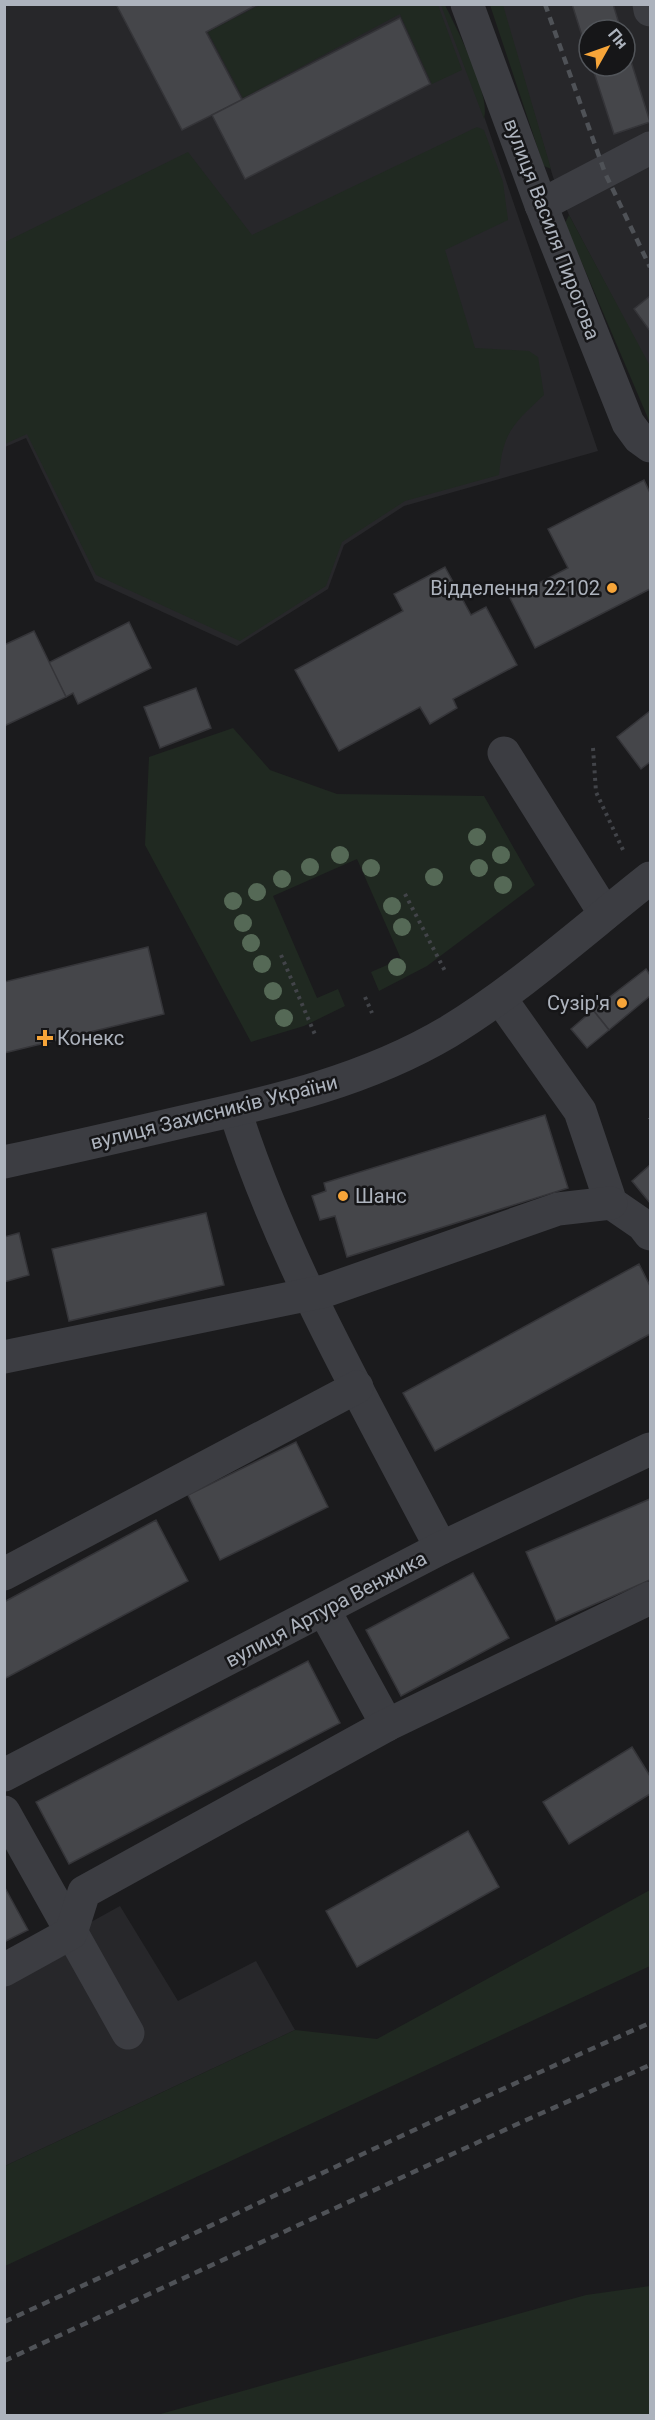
<svg xmlns="http://www.w3.org/2000/svg" width="655" height="2420" font-family="Roboto,sans-serif">
  <rect width="100%" height="100%" fill="#1b1b1d"/>
  <g fill="#27272a" fill-rule="evenodd">
    <polygon points="5,5 442,5 485,119 598,451 404,506 344,545 328,589 237,646 95,581 26,438 5,447"/>
    <path d="M502 5H650V368L569 215 553 177ZM589 30H625V66H589Z"/>
    <polygon points="120,1906 178,2001 256,1961 295,2030 5,2166 4,1970"/>
  </g>
  <g fill="#202921">
    <polygon points="262,4 438,5 462,70 432,84 400,14 243,98 208,32"/>
    <path d="M441 5H445C456 27 492 97 484 119Z"/>
    <polygon points="490,5 503,5 551,169 544,166 542,161"/>
    <path d="M477 127 484 130 503 182 508 220 445 250 475 348 529 351 538 357 544 395C513 424 503 432 499 475L405 501 342 542 326 586 240 641 96 575 27 434 5 444V242L188 152 252 235Z"/>
    <polygon points="569,215 650,366 650,423 565,223"/>
    <polygon points="233,728 270,770 337,794 484,796 535,885 427,966 379,991 371,972 401,959 357,859 273,896 317,998 338,989 345,1006 304,1026 251,1042 145,845 149,757"/>
    <polygon points="650,1890 650,1966 5,2266 5,2166 295,2030 377,2039"/>
    <polygon points="650,2286 650,2415 157,2415 586,2295"/>
  </g>
  <g fill="#45464a" stroke="#353539" stroke-width="1.5">
    <polygon points="116,4 258,4 206,32 242,100 182,130"/>
    <polygon points="572,4 613,4 621,30 589,30 589,58"/>
    <polygon points="400,18 430,84 245,179 212,115"/>
    <polygon points="625,42 650,122 614,134 592,66 625,66"/>
    <polygon points="650,296 650,331 634,309"/>
    <polygon points="644,480 650,493 650,589 535,648 510,598 568,568 548,529"/>
    <polygon points="445,567 471,615 486,607 517,665 453,699 457,708 430,724 420,707 339,751 295,670 403,611 394,594"/>
    <polygon points="129,622 151,668 78,704 73,693 66,697 48,663"/>
    <polygon points="34,631 66,697 4,726 4,645"/>
    <polygon points="196,688 211,728 160,748 144,707"/>
    <polygon points="650,711 650,762 641,769 617,737"/>
    <polygon points="148,947 164,1014 4,1053 4,982"/>
    <polygon points="646,969 650,975 650,996 609,1030 593,1010"/>
    <polygon points="593,1010 609,1030 587,1048 571,1029"/>
    <polygon points="545,1115 568,1188 347,1257 335,1216 320,1220 312,1196 326,1191 324,1183"/>
    <polygon points="650,1165 650,1203 632,1181"/>
    <polygon points="206,1213 224,1285 69,1321 52,1249"/>
    <polygon points="19,1233 29,1275 4,1282 4,1237"/>
    <polygon points="639,1264 650,1286 650,1334 435,1451 403,1393"/>
    <polygon points="296,1442 328,1507 220,1560 188,1495"/>
    <polygon points="650,1499 650,1580 556,1621 526,1552"/>
    <polygon points="156,1520 188,1581 4,1679 4,1602"/>
    <polygon points="473,1573 509,1638 401,1696 366,1630"/>
    <polygon points="308,1661 340,1723 69,1864 36,1802"/>
    <polygon points="632,1747 650,1776 650,1794 569,1844 543,1802"/>
    <polygon points="468,1831 499,1887 357,1967 326,1911"/>
    <polygon points="4,1886 28,1930 4,1942"/>
  </g>
  <g fill="none" stroke-linecap="round" stroke-linejoin="round">
    <g stroke="#424449" stroke-width="4" stroke-dasharray="3 4.5" stroke-linecap="butt">
      <polyline points="593,748 596,792 623,850"/>
      <polyline points="405,894 445,971"/>
      <polyline points="281,955 316,1037"/>
      <polyline points="365,997 372,1013"/>
      <polyline points="650,1118 650,1119"/>
    </g>
    <g stroke="#3c3d42" stroke-width="33">
      <polyline points="467,4 541,205 628,423 639,438 650,446"/>
      <polyline points="649,4 650,10"/>
      <polyline points="541,205 650,148"/>
      <polyline points="504,753 605,914"/>
      <polyline points="500,998 580,1111 611,1203 643,1225 650,1234"/>
      <path d="M235 1111C284 1264 367 1406 441 1548"/>
      <path d="M4 1162C65 1149 126 1135 186 1121 277 1101 367 1080 448 1032 520 988 584 930 650 878"/>
      <polyline points="4,1357 325,1291 558,1209 611,1203"/>
      <polyline points="4,1574 357,1387"/>
      <polyline points="324,1610 387,1725"/>
      <polyline points="4,1775 441,1548 650,1449"/>
      <polyline points="4,1812 128,2033"/>
      <polyline points="4,1970 71,1933 84,1892 387,1725 650,1598"/>
    </g>
    <g stroke="#4f5257" stroke-width="4.5" stroke-dasharray="8 6" stroke-linecap="butt">
      <polyline points="545,4 605,173 650,267"/>
      <path d="M4 2322C220 2223 433 2118 650 2023"/>
      <polyline points="4,2361 524,2121 650,2065"/>
    </g>
  </g>
  <g fill="#556956">
    <circle cx="477" cy="837" r="9"/>
    <circle cx="340" cy="855" r="9"/>
    <circle cx="501" cy="855" r="9"/>
    <circle cx="310" cy="867" r="9"/>
    <circle cx="371" cy="868" r="9"/>
    <circle cx="479" cy="868" r="9"/>
    <circle cx="434" cy="877" r="9"/>
    <circle cx="282" cy="879" r="9"/>
    <circle cx="503" cy="885" r="9"/>
    <circle cx="257" cy="892" r="9"/>
    <circle cx="233" cy="901" r="9"/>
    <circle cx="392" cy="906" r="9"/>
    <circle cx="243" cy="923" r="9"/>
    <circle cx="402" cy="927" r="9"/>
    <circle cx="251" cy="943" r="9"/>
    <circle cx="262" cy="964" r="9"/>
    <circle cx="397" cy="967" r="9"/>
    <circle cx="273" cy="991" r="9"/>
    <circle cx="284" cy="1018" r="9"/>
  </g>
  <g fill="#f7a539" stroke="#161618" stroke-width="2">
    <circle cx="612" cy="588" r="6"/>
    <circle cx="622" cy="1003" r="6"/>
    <path d="M42 1029h6v6h6v6h-6v6h-6v-6h-6v-6h6z"/>
    <circle cx="343" cy="1196" r="6"/>
  </g>
  <g text-anchor="middle" stroke-width="5" stroke-linejoin="round" paint-order="stroke">
    <g font-size="20" fill="#adb3bd" stroke="#161618">
      <text transform="translate(552 229) rotate(69)" y="7">вулиця Василя Пирогова</text>
      <text transform="translate(214 1112) rotate(-14)" y="7">вулиця Захисників України</text>
      <text transform="translate(326 1609) rotate(-28)" y="7">вулиця Артура Венжика</text>
    </g>
    <g font-size="20" fill="#adb3bd" stroke="#161618" text-anchor="end">
      <text x="600" y="595">Відделення 22102</text>
      <text x="610" y="1010">Сузір'я</text>
      <text x="57" y="1045" text-anchor="start">Конекс</text>
      <text x="355" y="1203" text-anchor="start">Шанс</text>
    </g>
  </g>
  <rect width="655" height="2420" fill="none" stroke="#adb3bd" stroke-width="12"/>
  <g transform="translate(607 48) rotate(50)"><circle r="28" fill="#161618" stroke="#52555a" stroke-width="1.5"/>
  <path d="M0-4.5L10 22L0 15L-10 22Z" fill="#f7a539"/>
  <text y="-9" font-size="16" font-weight="bold" text-anchor="middle" fill="#adb3bd">Пн</text>
  </g>
</svg>
